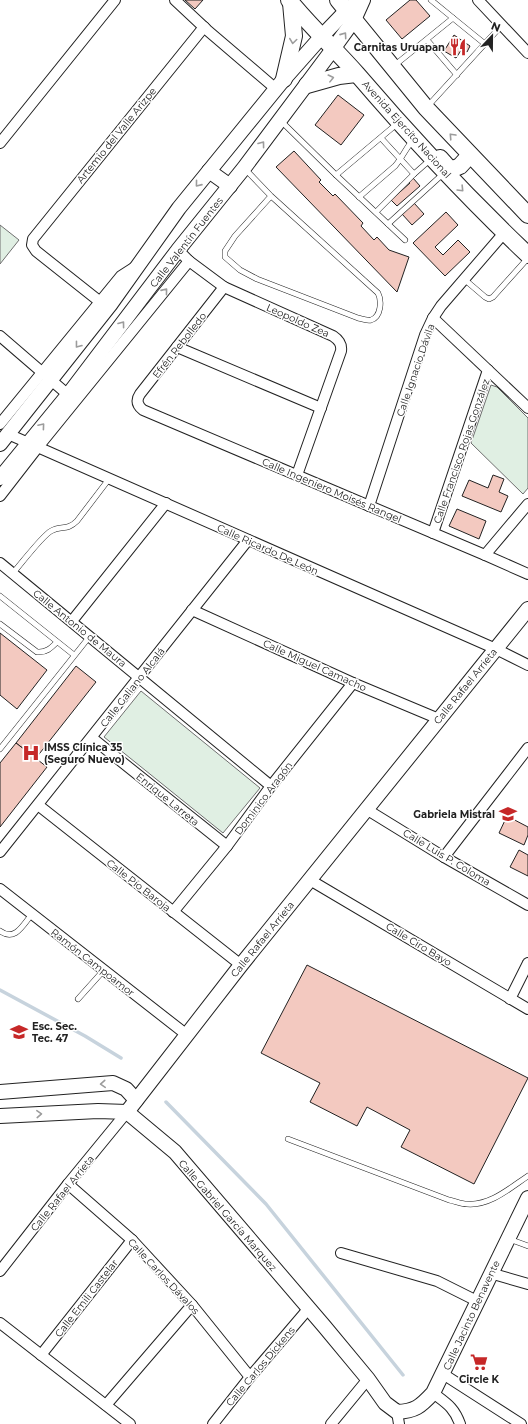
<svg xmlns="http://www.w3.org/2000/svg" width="528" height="1424" font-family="Montserrat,sans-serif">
  <rect width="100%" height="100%" fill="#fff"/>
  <g fill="#e0efe3" stroke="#6f6f6f">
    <polygon points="0,225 19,240 0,264"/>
    <polygon points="491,385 497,387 528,418 528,488 523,494 471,443"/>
    <polygon points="141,691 260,788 223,833 104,737"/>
  </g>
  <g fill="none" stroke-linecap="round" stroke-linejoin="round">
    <g stroke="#c7d3dd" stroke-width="3.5">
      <polyline points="0,990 85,1036 121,1058"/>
      <polyline points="166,1102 266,1204 403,1375"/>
    </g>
  </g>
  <g fill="#f3c9c0" stroke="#222">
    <polygon points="185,0 203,0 195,9"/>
    <polygon points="410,0 416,0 430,16 402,39 386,20"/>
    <polygon points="454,35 470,46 467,52 462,49 456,58 444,51"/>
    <polygon points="338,95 364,115 341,145 315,125"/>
    <polygon points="294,151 321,180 319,182 333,196 335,194 363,223 361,226 374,240 377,237 389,250 409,257 397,292 276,167"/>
    <polygon points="413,178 420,186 397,206 391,200 410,183 409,182"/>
    <polygon points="414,203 424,214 412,225 402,214"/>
    <polygon points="446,212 458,225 435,247 443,255 458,240 470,252 445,276 413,243"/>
    <polygon points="493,475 504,479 499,492 508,496 501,512 462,496 469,480 488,488"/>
    <polygon points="457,509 486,521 479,539 449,526"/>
    <polygon points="0,633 47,670 17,709 0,695"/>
    <polygon points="76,666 96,682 36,758 16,743"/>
    <polygon points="16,743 47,767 0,827 0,763"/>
    <polygon points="507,816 528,827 528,835 524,845 499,833"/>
    <polygon points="519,850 528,855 528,876 510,867"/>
    <polygon points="307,965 528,1078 474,1184 401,1147 410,1130 367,1107 357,1126 310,1102 320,1083 261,1053"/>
  </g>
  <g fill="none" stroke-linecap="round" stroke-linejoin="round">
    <g stroke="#222" stroke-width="6">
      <g id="lane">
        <polyline points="453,18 485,44"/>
        <polyline points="427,40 457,75"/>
        <polyline points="395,65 453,18 431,0"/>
        <polyline points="427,107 502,25"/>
        <polyline points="281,121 336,175 398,123"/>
        <path d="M245 169 271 196 378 293C382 301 381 317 371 320 367 321 362 319 358 318L257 279 240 270 225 257V251L235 236 271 196"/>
        <polyline points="414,174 431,159"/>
        <polyline points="336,175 405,240"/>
        <path d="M359 197 395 166C402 158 406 148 413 140"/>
        <polyline points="376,212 414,174 381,138"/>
        <polyline points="388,224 444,173"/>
        <polyline points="464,279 485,297 489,299 493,297 528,258"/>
        <path d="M13 573C21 564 42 536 51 531 61 525 67 531 77 521L109 479"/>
        <polyline points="0,596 74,655"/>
        <path d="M0 624 37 652C46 653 51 648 57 642"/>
        <polyline points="0,749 90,636"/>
        <path d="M0 931C15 942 23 925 32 914"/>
        <polyline points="78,999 104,970"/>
        <path d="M288 1139 449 1200C455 1201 461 1204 467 1204 490 1206 510 1188 528 1176"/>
        <polyline points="509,1239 528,1246"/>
      </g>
    </g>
    <g stroke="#222" stroke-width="12">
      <g id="street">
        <polyline points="175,0 207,30 276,89"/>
        <polyline points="478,0 528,53"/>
        <polyline points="0,143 115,0"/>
        <path d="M178 250 189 261 224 287 333 336C339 340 342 344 341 351L297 475"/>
        <path d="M224 287 140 394C136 400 137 405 143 410L485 555 528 574"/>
        <polyline points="99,301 36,251 32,245 33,239 204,27"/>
        <polyline points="433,318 528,408"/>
        <polyline points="0,336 73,399"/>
        <polyline points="177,347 321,408"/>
        <polyline points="0,424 121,276 135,267"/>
        <polyline points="8,434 496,649 528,665"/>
        <polyline points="0,496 38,447 189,261"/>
        <polyline points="369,506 425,335 433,318 441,306 504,233"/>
        <polyline points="433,533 488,370"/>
        <polyline points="485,555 528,504"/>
        <polyline points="0,563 271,786"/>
        <polyline points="192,610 353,683 439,719"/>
        <polyline points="72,621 166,503"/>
        <polyline points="92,738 227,846"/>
        <polyline points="38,805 241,965"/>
        <polyline points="366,809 444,857 528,905"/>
        <polyline points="0,852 248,540"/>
        <polyline points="444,857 528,748"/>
        <polyline points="310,880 528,1009"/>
        <polyline points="0,889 187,1035"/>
        <polyline points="173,912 227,846 271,786 353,683"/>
        <polyline points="510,999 528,963"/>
        <polyline points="68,1184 132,1240 192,1305 250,1377"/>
        <polyline points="341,1253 437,1281 477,1301"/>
        <polyline points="0,1271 68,1184 127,1112"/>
        <polyline points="490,1273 528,1284"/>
        <polyline points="0,1323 130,1424"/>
        <polyline points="41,1355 132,1240"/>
        <polyline points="443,1374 521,1424"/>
        <path d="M433 1393C446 1403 454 1407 460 1424"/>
        <polyline points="106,1405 192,1305"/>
        <polyline points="397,1412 399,1424"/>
        <polyline points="213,1424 250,1377 309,1308"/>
        <polyline points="331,1424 368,1379"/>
      </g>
    </g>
    <g stroke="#222" stroke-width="16">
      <g id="secondary">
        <polyline points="209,171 230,186"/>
        <polyline points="0,444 110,305 179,208 284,79 322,36 347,10 355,4"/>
        <polyline points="0,478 68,395 178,250 244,168 333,49 354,20 363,0"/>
        <polyline points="0,1092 113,1083 126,1089 136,1100"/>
        <polyline points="127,1112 241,965 528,609"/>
        <path d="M0 1116 98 1111 127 1112 175 1152 324 1326 368 1379 385 1403 397 1412C415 1411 420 1407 433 1393L528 1198"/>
      </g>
    </g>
    <g stroke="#222" stroke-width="18">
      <g id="primary">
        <path d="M289 0C310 26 335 49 357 74 411 137 468 198 528 255"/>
        <polyline points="338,0 426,108 528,215"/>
        <polyline points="284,79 294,36 291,3"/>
        <polyline points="307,85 339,76 356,74"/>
        <polyline points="440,158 448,167 453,169 460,166 470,155"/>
      </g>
    </g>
    <use href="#lane" stroke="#fff" stroke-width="5"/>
    <use href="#street" stroke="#fff" stroke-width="10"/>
    <use href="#secondary" stroke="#fff" stroke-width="14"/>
    <use href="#primary" stroke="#fff" stroke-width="16"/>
  </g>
  <defs><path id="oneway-chevron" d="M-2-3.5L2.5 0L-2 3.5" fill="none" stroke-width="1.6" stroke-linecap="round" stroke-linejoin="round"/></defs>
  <g stroke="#9c9c9c">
    <use href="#oneway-chevron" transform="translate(344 35) rotate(-55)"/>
    <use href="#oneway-chevron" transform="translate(293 41) rotate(98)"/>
    <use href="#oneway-chevron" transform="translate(331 78) rotate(-14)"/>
    <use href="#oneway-chevron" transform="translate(452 136) rotate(-133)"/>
    <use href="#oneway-chevron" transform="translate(262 144) rotate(-53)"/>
    <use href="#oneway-chevron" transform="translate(198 184) rotate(129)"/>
    <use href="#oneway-chevron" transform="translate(461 189) rotate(46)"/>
    <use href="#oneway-chevron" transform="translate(165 291) rotate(-51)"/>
    <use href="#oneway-chevron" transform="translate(122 324) rotate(-53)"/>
    <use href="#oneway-chevron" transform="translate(78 345) rotate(128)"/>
    <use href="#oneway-chevron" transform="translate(42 426) rotate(-50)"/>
    <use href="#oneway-chevron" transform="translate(103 1084) rotate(176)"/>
    <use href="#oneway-chevron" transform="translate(39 1114) rotate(-3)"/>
  </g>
  <defs>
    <g id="restaurant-bare" transform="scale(1.38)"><path d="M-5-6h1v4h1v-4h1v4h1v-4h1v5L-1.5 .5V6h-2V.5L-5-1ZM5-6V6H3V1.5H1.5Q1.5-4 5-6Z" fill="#c62828" stroke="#fff" stroke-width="2.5" paint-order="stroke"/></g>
    <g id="hospital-bare" transform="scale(1.38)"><path d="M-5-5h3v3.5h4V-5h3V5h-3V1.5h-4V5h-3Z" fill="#c62828" stroke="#fff" stroke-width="2.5" paint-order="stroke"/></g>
    <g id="school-bare" transform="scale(1.38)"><path d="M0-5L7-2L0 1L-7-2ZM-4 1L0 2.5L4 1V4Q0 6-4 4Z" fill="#c62828" stroke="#fff" stroke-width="2.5" paint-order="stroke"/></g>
    <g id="supermarket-bare" transform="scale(1.38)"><path d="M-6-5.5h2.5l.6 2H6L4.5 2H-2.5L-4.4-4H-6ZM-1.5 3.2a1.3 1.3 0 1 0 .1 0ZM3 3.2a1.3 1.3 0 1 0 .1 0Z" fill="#c62828" stroke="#fff" stroke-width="2.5" paint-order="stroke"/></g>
  </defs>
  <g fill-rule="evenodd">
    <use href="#restaurant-bare" x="458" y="47"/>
    <use href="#hospital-bare" x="31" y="753"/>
    <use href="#school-bare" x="508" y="814"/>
    <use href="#school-bare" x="19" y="1032"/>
    <use href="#supermarket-bare" x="479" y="1362"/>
  </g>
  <g text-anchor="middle" stroke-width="3" stroke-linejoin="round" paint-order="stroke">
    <g font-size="10" font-weight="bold" fill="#222" stroke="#fff" text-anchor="end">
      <text x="445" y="51">Carnitas Uruapan</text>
      <text x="44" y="751" text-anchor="start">IMSS Clínica 35<tspan x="44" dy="12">(Seguro Nuevo)</tspan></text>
      <text x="495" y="818">Gabriela Mistral</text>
      <text x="32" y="1030" text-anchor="start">Esc. Sec.<tspan x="32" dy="12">Tec. 47</tspan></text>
      <text x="479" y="1383" text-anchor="middle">Circle K</text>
    </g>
    <g font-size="10" fill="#222" stroke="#fff">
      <text transform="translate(407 129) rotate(48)" y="4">Avenida Ejercito Nacional</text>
      <text transform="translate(116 135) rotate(-51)" y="4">Artemio del Valle Arizpe</text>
      <text transform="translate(186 242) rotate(-52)" y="4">Calle Valentín Fuentes</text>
      <text transform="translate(298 320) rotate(24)" y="4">Leopoldo Zea</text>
      <text transform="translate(179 345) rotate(-52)" y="4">Efrén Rebolledo</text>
      <text transform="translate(415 370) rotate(-71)" y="4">Calle Ignacio Dávila</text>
      <text transform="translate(461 451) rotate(-71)" y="4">Calle Francisco Rojas González</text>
      <text transform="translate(332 490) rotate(23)" y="4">Calle Ingeniero Moisés Rangel</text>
      <text transform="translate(268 549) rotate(24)" y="4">Calle Ricardo De León</text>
      <text transform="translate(80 628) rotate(39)" y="4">Calle Antonio de Maura</text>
      <text transform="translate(315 665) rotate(24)" y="4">Calle Miguel Camacho</text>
      <text transform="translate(465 686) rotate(-51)" y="4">Calle Rafael Arrieta</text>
      <text transform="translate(132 687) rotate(-52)" y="4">Calle Galiano Alcalá</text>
      <text transform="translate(263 798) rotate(-53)" y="4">Dominico Aragón</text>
      <text transform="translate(168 799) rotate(39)" y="4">Enrique Larreta</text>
      <text transform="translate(447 857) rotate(31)" y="4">Calle Luis P. Coloma</text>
      <text transform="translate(139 885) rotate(38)" y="4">Calle Pío Baroja</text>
      <text transform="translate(262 939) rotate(-51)" y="4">Calle Rafael Arrieta</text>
      <text transform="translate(419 944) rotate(31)" y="4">Calle Ciro Bayo</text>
      <text transform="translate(93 962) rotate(38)" y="4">Ramón Campoamor</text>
      <text transform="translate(62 1193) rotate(-51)" y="4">Calle Rafael Arrieta</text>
      <text transform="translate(228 1215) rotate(49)" y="4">Calle Gabriel García Marquez</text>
      <text transform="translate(164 1276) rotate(47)" y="4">Calle Carlos Dávalos</text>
      <text transform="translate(86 1298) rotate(-52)" y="4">Calle Emili Castelar</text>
      <text transform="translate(471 1315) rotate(-65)" y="4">Calle Jacinto Benavente</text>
      <text transform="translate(260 1366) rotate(-50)" y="4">Calle Carlos Dickens</text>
    </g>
  </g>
  <g transform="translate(492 36) rotate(22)" stroke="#ffffff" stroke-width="3" paint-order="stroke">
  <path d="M0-3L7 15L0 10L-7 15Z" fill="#222222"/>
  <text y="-6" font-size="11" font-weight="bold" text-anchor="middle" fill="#222222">N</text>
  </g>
</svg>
